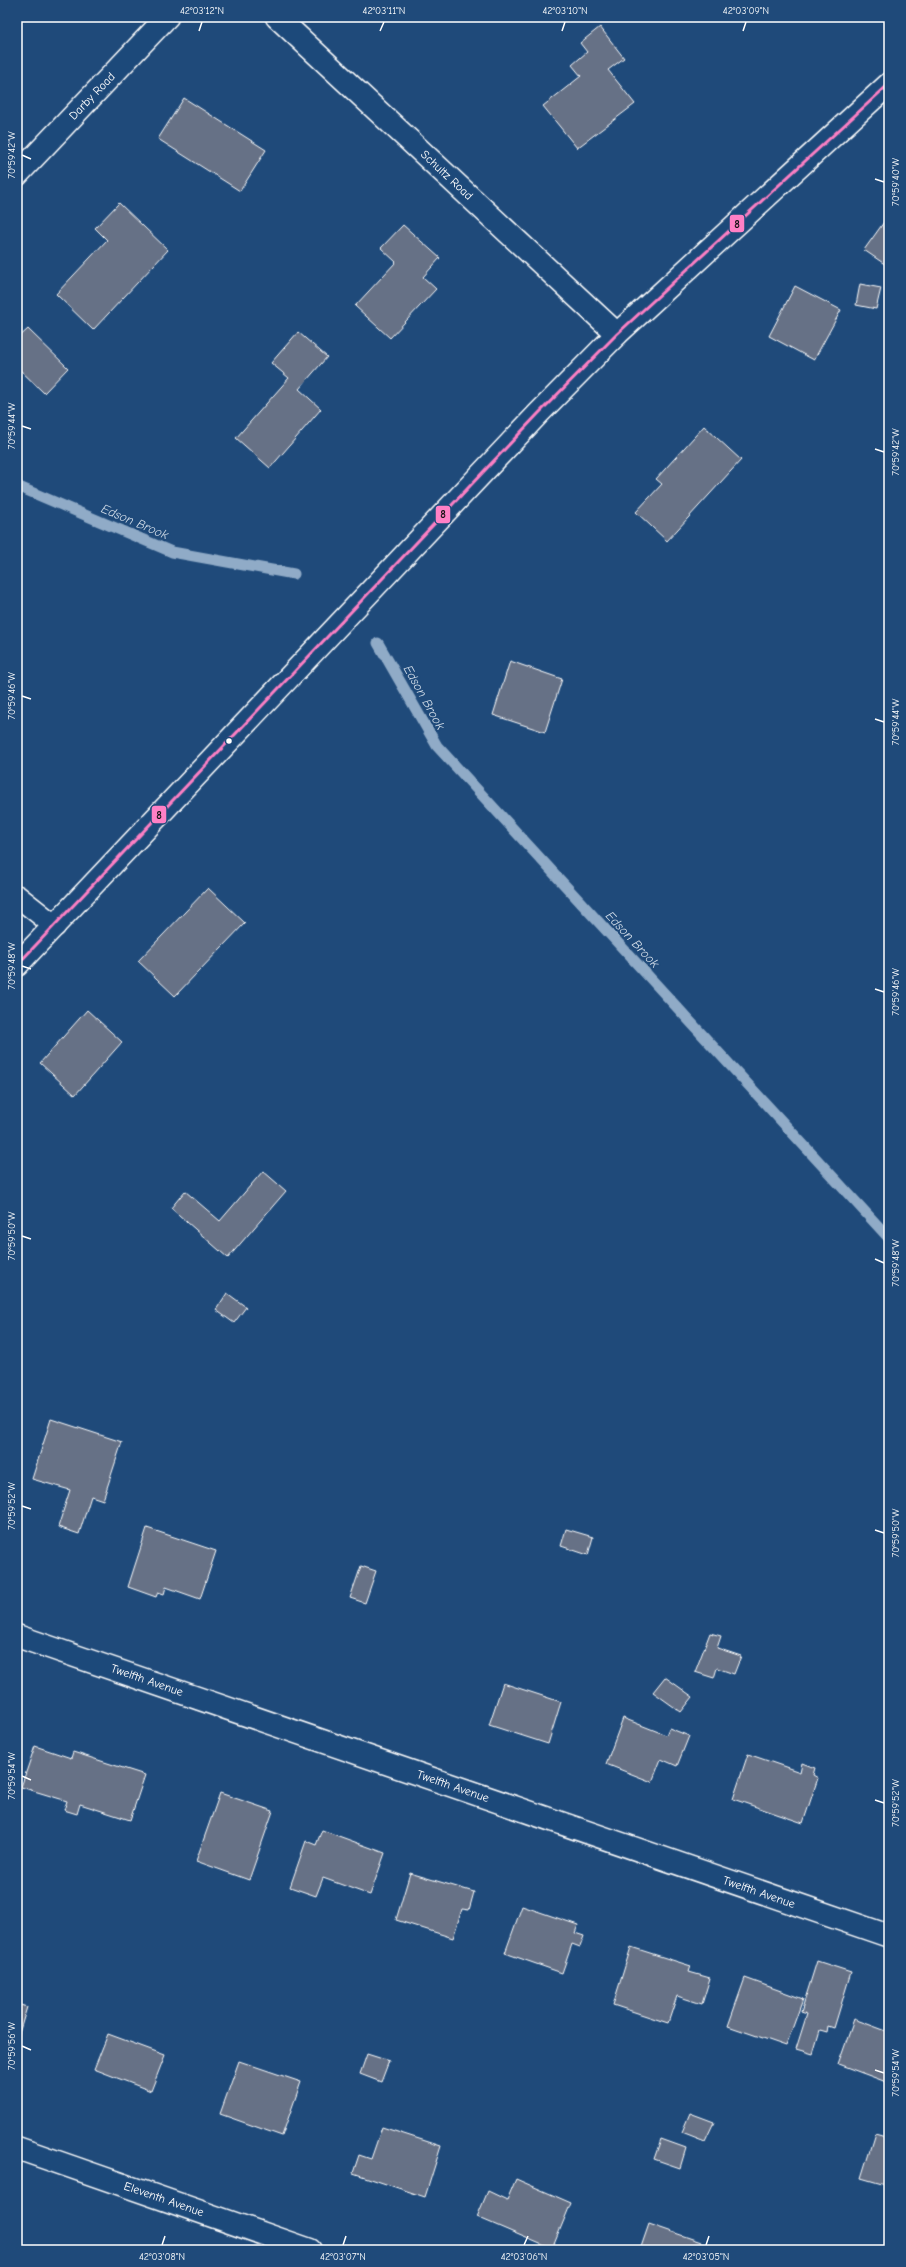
<svg xmlns="http://www.w3.org/2000/svg" width="906" height="2267" font-family="'Comic Neue',sans-serif">
  <rect width="100%" height="100%" fill="#1f4a7a"/>
  <filter id="ink" filterUnits="userSpaceOnUse"><feTurbulence type="fractalNoise" baseFrequency=".025" numOctaves="2"/><feDisplacementMap in="SourceGraphic" scale="8" xChannelSelector="R" yChannelSelector="G"/><feConvolveMatrix kernelMatrix="1 2 1 2 8 2 1 2 1" color-interpolation-filters="sRGB"/></filter>
  <g filter="url(#ink)">
    <g fill="none" stroke-linecap="round" stroke-linejoin="round">
      <g stroke="#90abc7" stroke-width="11">
        <polyline points="17,486 172,552 294,574"/>
        <polyline points="378,643 437,746 889,1238"/>
      </g>
    </g>
    <g fill="#667186" stroke="#fff">
      <polygon points="600,27 624,58 608,70 635,104 577,148 543,106 581,76 572,65 587,52 580,43"/>
      <polygon points="184,98 266,150 240,191 158,139"/>
      <polygon points="119,203 168,250 93,330 56,294 107,240 95,228"/>
      <polygon points="889,215 889,267 864,250"/>
      <polygon points="403,225 440,258 423,277 436,289 390,338 355,306 396,262 381,248"/>
      <polygon points="860,284 881,288 876,309 856,305"/>
      <polygon points="795,286 841,310 814,360 769,336"/>
      <polygon points="28,329 68,368 44,393 17,367 17,339"/>
      <polygon points="298,332 327,357 299,389 321,409 270,468 236,438 289,378 271,363"/>
      <polygon points="704,426 741,460 667,541 636,512 662,484 656,479"/>
      <polygon points="510,661 562,679 545,732 493,715"/>
      <polygon points="208,888 245,923 175,996 138,961"/>
      <polygon points="87,1010 122,1042 75,1095 40,1063"/>
      <polygon points="263,1171 286,1191 228,1258 171,1208 185,1191 220,1221"/>
      <polygon points="227,1293 246,1307 234,1323 216,1310"/>
      <polygon points="51,1419 122,1442 103,1500 91,1496 79,1534 58,1527 70,1490 32,1479"/>
      <polygon points="17,1508 22,1510 17,1524"/>
      <polygon points="147,1528 216,1551 200,1599 166,1587 164,1594 158,1592 156,1597 128,1587"/>
      <polygon points="566,1529 593,1537 588,1555 561,1546"/>
      <polygon points="361,1566 376,1571 365,1603 350,1598"/>
      <polygon points="710,1633 721,1636 717,1648 741,1656 734,1674 717,1668 714,1678 695,1672"/>
      <polygon points="665,1677 693,1697 681,1712 653,1692"/>
      <polygon points="503,1683 561,1702 548,1744 489,1725"/>
      <polygon points="623,1718 666,1735 669,1728 689,1736 677,1766 661,1759 652,1782 606,1764"/>
      <polygon points="35,1746 71,1758 73,1752 145,1775 130,1820 80,1804 77,1814 64,1810 67,1801 21,1787"/>
      <polygon points="748,1754 800,1772 802,1763 815,1768 813,1775 818,1778 803,1823 733,1799"/>
      <polygon points="220,1793 273,1811 249,1880 196,1861"/>
      <polygon points="322,1830 385,1853 370,1895 323,1878 316,1896 290,1887 306,1841 316,1845"/>
      <polygon points="410,1873 474,1892 469,1910 462,1909 453,1938 396,1920"/>
      <polygon points="522,1906 578,1925 575,1933 584,1936 580,1947 572,1944 562,1973 505,1953"/>
      <polygon points="631,1947 691,1966 689,1972 710,1978 702,2004 677,1996 668,2023 613,2005"/>
      <polygon points="817,1961 851,1972 834,2028 828,2026 827,2032 820,2030 813,2054 796,2049 807,2014 801,2012"/>
      <polygon points="745,1978 803,1999 786,2046 728,2026"/>
      <polygon points="17,2004 27,2007 17,2040"/>
      <polygon points="854,2019 889,2032 889,2083 838,2064"/>
      <polygon points="108,2034 165,2055 151,2091 94,2069"/>
      <polygon points="367,2054 389,2061 381,2082 360,2074"/>
      <polygon points="239,2061 301,2082 282,2136 220,2114"/>
      <polygon points="690,2113 714,2122 705,2141 682,2132"/>
      <polygon points="382,2127 441,2146 425,2197 353,2173 359,2155 371,2159"/>
      <polygon points="875,2133 889,2137 889,2186 861,2178"/>
      <polygon points="661,2139 686,2148 680,2168 654,2159"/>
      <polygon points="516,2179 571,2203 552,2249 477,2217 488,2191 507,2200"/>
      <polygon points="649,2224 707,2244 705,2250 640,2250"/>
    </g>
    <g fill="none" stroke-linecap="round" stroke-linejoin="round">
      <g stroke="#fff" stroke-width="24">
        <polyline id="service" points="17,896 55,926"/>
      </g>
      <g stroke="#fff" stroke-width="25">
        <g id="minor">
          <polyline points="277,17 617,334"/>
          <polyline points="17,175 167,17"/>
          <polyline points="17,1636 889,1936"/>
          <polyline points="17,2148 310,2250"/>
        </g>
      </g>
      <g stroke="#fff" stroke-width="25">
        <polyline id="secondary" points="17,965 538,414 617,334 889,84"/>
      </g>
      <use href="#service" stroke="#1f4a7a" stroke-width="21"/>
      <use href="#minor" stroke="#1f4a7a" stroke-width="22"/>
      <use href="#secondary" stroke="#1f4a7a" stroke-width="22"/>
      <g stroke="#1f4a7a" stroke-width="6">
        <polyline id="bus-1" points="17,965 538,414 617,334 889,84"/>
      </g>
      <use href="#bus-1" stroke="#ff80c5" stroke-width="3"/>
    </g>
  </g>
  <path fill="none" stroke="#fff" stroke-width="1.5" d="M199 31 202 22M380 31 384 22M562 31 565 22M743 31 746 22M22 155 31 159M875 179 884 182M22 426 31 429M875 449 884 452M22 696 31 699M875 719 884 722M22 966 31 969M875 989 884 992M22 1236 31 1239M875 1259 884 1263M22 1506 31 1509M875 1530 884 1533M22 1776 31 1780M875 1800 884 1803M22 2046 31 2050M875 2070 884 2073M162 2245 165 2236M343 2245 346 2236M524 2245 528 2236M706 2245 709 2236"/>
  <circle fill="#fff" stroke="#1f4a7a" stroke-width="1.5" cx="229" cy="741" r="3.5"/>
  <g text-anchor="middle" stroke-width="4" stroke-linejoin="round" paint-order="stroke">
    <g font-size="12" fill="#fff" stroke="#1f4a7a">
      <text transform="translate(92 96) rotate(-46)" y="4">Darby Road</text>
      <text transform="translate(447 175) rotate(43)" y="4">Schultz Road</text>
      <text transform="translate(147 1680) rotate(19)" y="4">Twelfth Avenue</text>
      <text transform="translate(453 1786) rotate(19)" y="4">Twelfth Avenue</text>
      <text transform="translate(759 1892) rotate(19)" y="4">Twelfth Avenue</text>
      <text transform="translate(164 2199) rotate(19)" y="4">Eleventh Avenue</text>
    </g>
    <g font-size="13" font-style="italic" fill="#d1dce8" stroke="#1f4a7a">
      <text transform="translate(135 521) rotate(23)" y="5">Edson Brook</text>
      <text transform="translate(425 697) rotate(61)" y="5">Edson Brook</text>
      <text transform="translate(633 939) rotate(47)" y="5">Edson Brook</text>
    </g>
  </g>
  <g stroke="#1f4a7a" stroke-width="1.5">
    <rect x="729" y="214" width="16" height="19" rx="4" fill="#ff80c5"/>
    <rect x="435" y="505" width="16" height="19" rx="4" fill="#ff80c5"/>
    <rect x="151" y="805" width="16" height="19" rx="4" fill="#ff80c5"/>
  </g>
  <g font-size="11" text-anchor="middle" font-weight="bold" fill="#111">
    <text x="737" y="228">8</text>
    <text x="443" y="518">8</text>
    <text x="159" y="819">8</text>
  </g>
  <rect width="906" height="2267" fill="none" stroke="#1f4a7a" stroke-width="44"/>
  <rect x="22" y="22" width="862" height="2223" fill="none" stroke="#fff" stroke-width="1.5"/>
  <g font-size="10" text-anchor="middle" fill="#fff">
    <text x="202" y="14">42°03'12"N</text>
    <text x="384" y="14">42°03'11"N</text>
    <text x="565" y="14">42°03'10"N</text>
    <text x="746" y="14">42°03'09"N</text>
    <text transform="translate(11 155) rotate(-90)" y="4">70°59'42"W</text>
    <text transform="translate(895 182) rotate(-90)" y="4">70°59'40"W</text>
    <text transform="translate(11 426) rotate(-90)" y="4">70°59'44"W</text>
    <text transform="translate(895 452) rotate(-90)" y="4">70°59'42"W</text>
    <text transform="translate(11 696) rotate(-90)" y="4">70°59'46"W</text>
    <text transform="translate(895 722) rotate(-90)" y="4">70°59'44"W</text>
    <text transform="translate(11 966) rotate(-90)" y="4">70°59'48"W</text>
    <text transform="translate(895 992) rotate(-90)" y="4">70°59'46"W</text>
    <text transform="translate(11 1236) rotate(-90)" y="4">70°59'50"W</text>
    <text transform="translate(895 1263) rotate(-90)" y="4">70°59'48"W</text>
    <text transform="translate(11 1506) rotate(-90)" y="4">70°59'52"W</text>
    <text transform="translate(895 1533) rotate(-90)" y="4">70°59'50"W</text>
    <text transform="translate(11 1776) rotate(-90)" y="4">70°59'54"W</text>
    <text transform="translate(895 1803) rotate(-90)" y="4">70°59'52"W</text>
    <text transform="translate(11 2046) rotate(-90)" y="4">70°59'56"W</text>
    <text transform="translate(895 2073) rotate(-90)" y="4">70°59'54"W</text>
    <text x="162" y="2260">42°03'08"N</text>
    <text x="343" y="2260">42°03'07"N</text>
    <text x="524" y="2260">42°03'06"N</text>
    <text x="706" y="2260">42°03'05"N</text>
  </g>
</svg>
